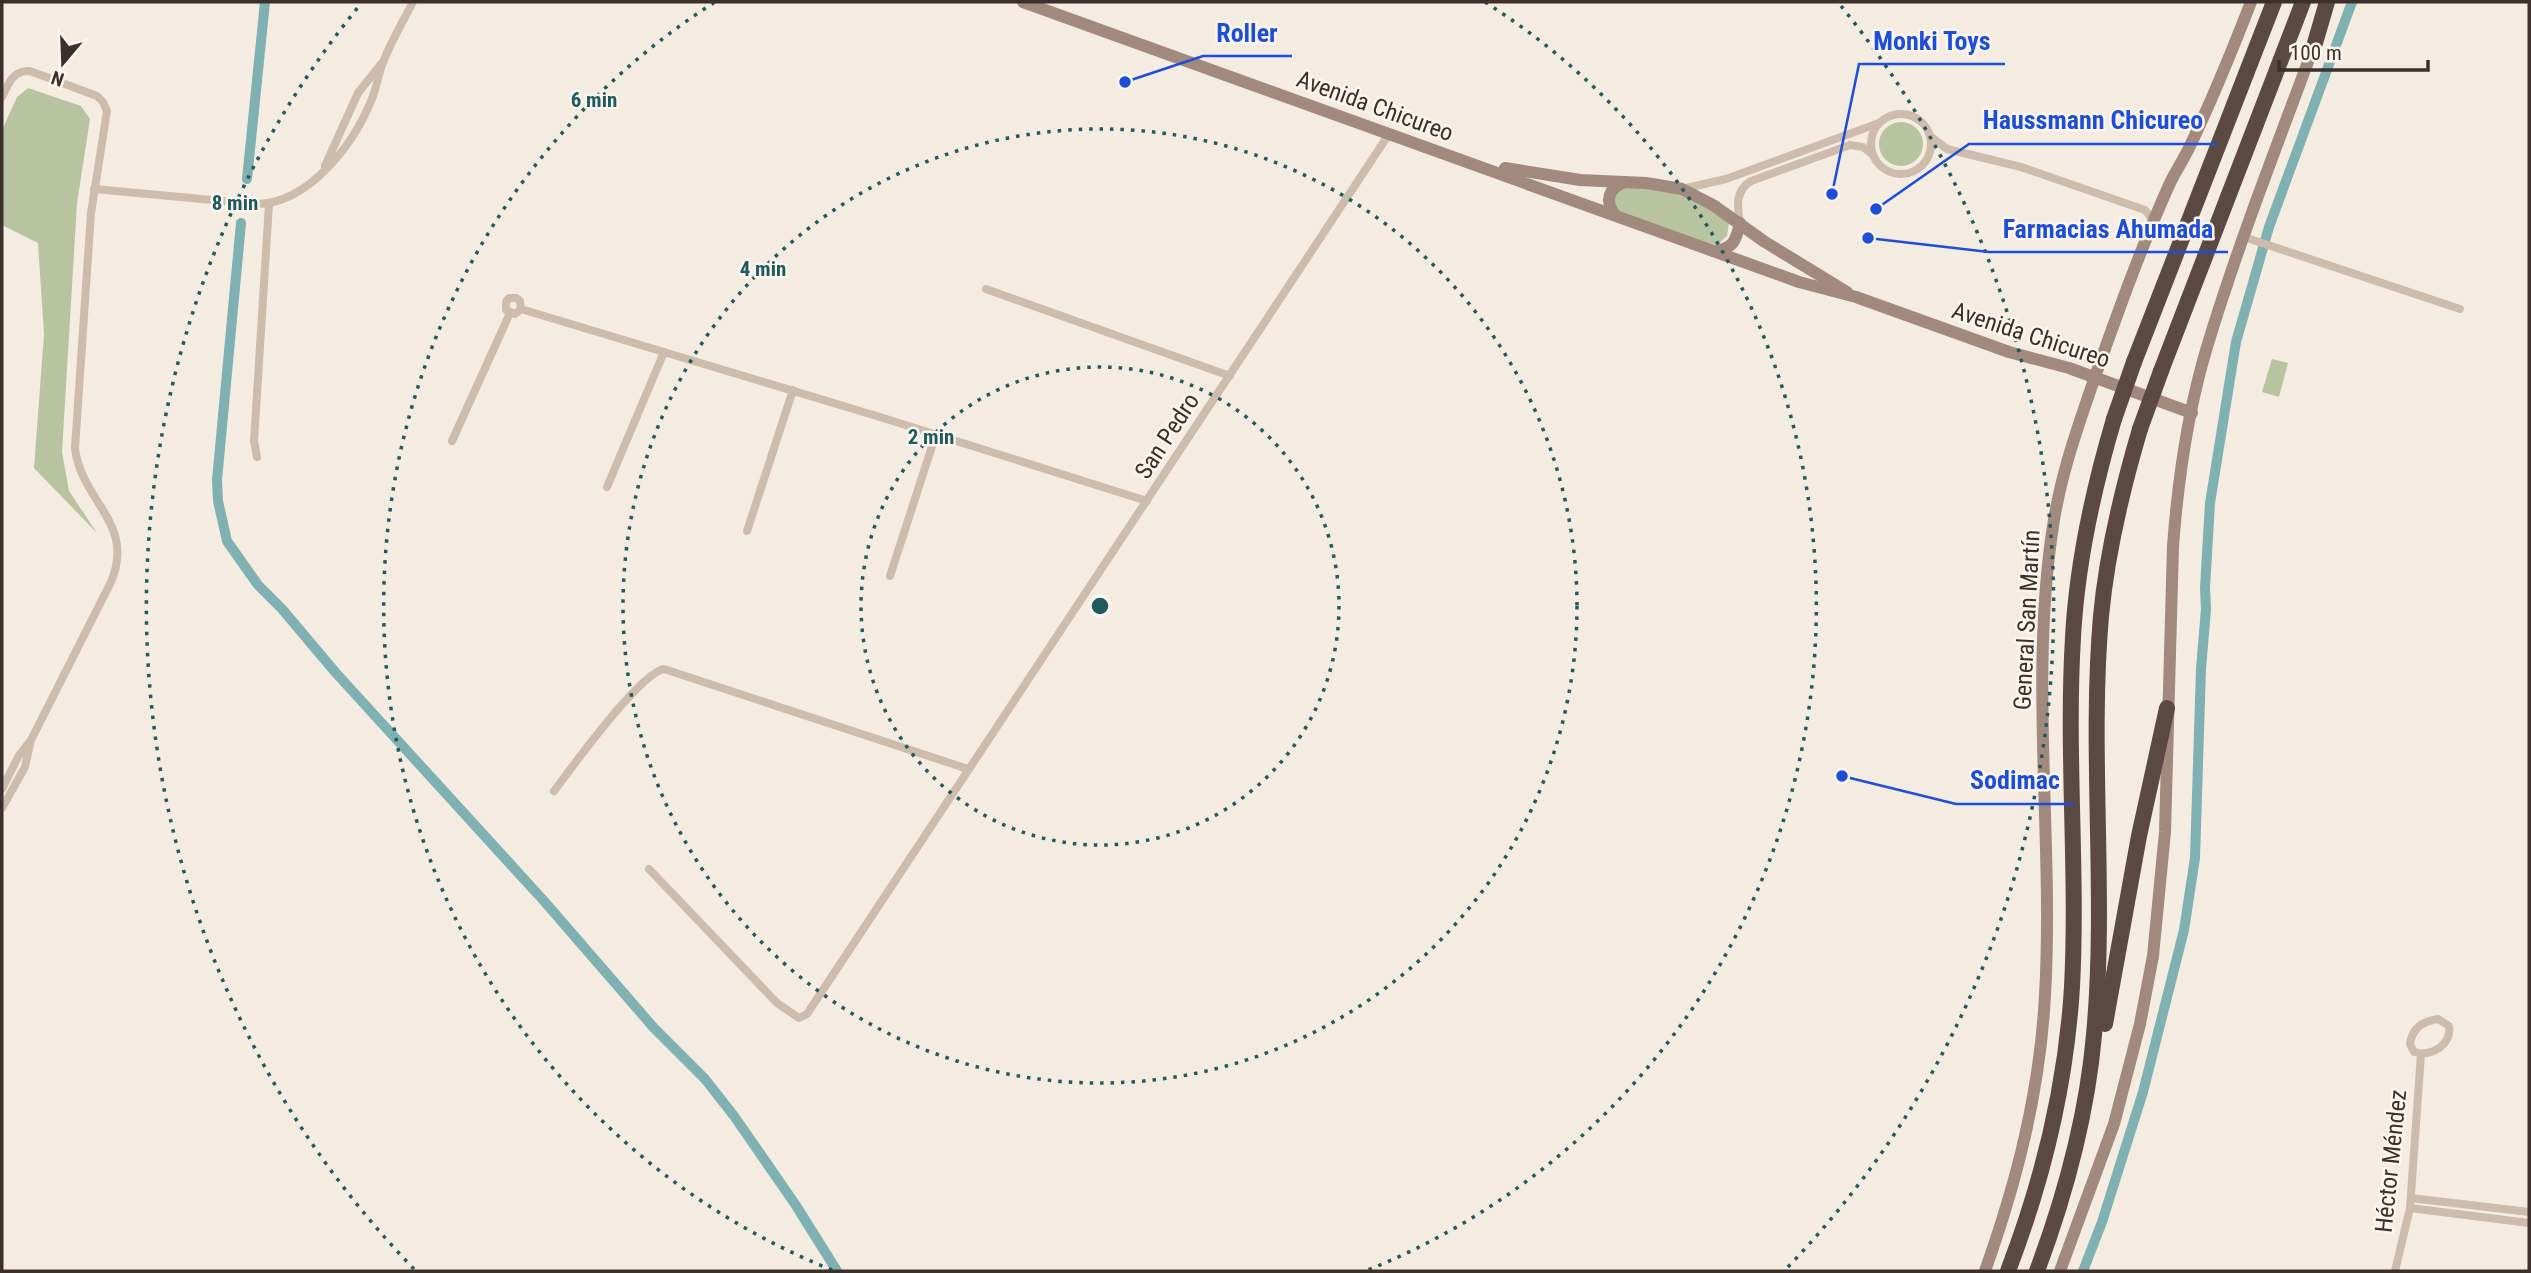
<svg xmlns="http://www.w3.org/2000/svg" width="2531" height="1273" font-family="'Roboto Condensed',sans-serif">
  <rect width="100%" height="100%" fill="#f4ebe1"/>
  <g fill="#b8c4a0">
    <polygon points="28,88 81,106 90,119 77,203 62,452 69,491 97,533 34,468 44,334 38,243 2,225 2,130 17,97"/>
    <circle cx="1901" cy="144" r="22"/>
    <path d="M1624 187C1676 189 1687 192 1729 223L1727 236 1718 244 1711 245 1618 211 1614 208 1615 195Z"/>
    <polygon points="2272,359 2288,363 2279,397 2262,392"/>
  </g>
  <g fill="none" stroke-linecap="round" stroke-linejoin="round">
    <g stroke="#7fb0b2" stroke-width="10">
      <polyline points="247,179 265,2"/>
      <polyline points="241,223 217,480 218,501 227,541 258,585 282,609 336,673 544,901 654,1028 705,1079 734,1116 795,1204 837,1271"/>
      <polyline points="2083,1271 2102,1222 2143,1092 2184,930 2195,858 2201,669 2206,609 2205,588 2210,503 2236,342 2269,227 2352,2"/>
    </g>
    <g stroke="#cdbbac" stroke-width="8">
      <path d="M2 97C9 83 13 70 30 71L97 96 103 102 107 111 91 213 75 448C81 502 136 522 111 582L31 740 18 757 2 789"/>
      <circle cx="1901" cy="144" r="30"/>
      <polyline points="1930,136 1947,149 2021,167 2145,210 2154,221"/>
      <polyline points="325,166 358,93 381,64"/>
      <path d="M94 189 257 204C309 203 353 145 371 101 377 88 378 73 384 60 392 40 403 21 413 2"/>
      <polyline points="1682,189 1726,179 1879,123"/>
      <path d="M1740 223C1737 206 1735 191 1751 181L1850 145 1863 147 1873 155"/>
      <polyline points="2244,237 2460,309"/>
      <polyline points="986,289 1230,376"/>
      <polyline points="521,309 520,301 516,298 509,298 506,302 506,310 515,314 521,309 880,417 1147,501"/>
      <polyline points="452,441 510,313"/>
      <polyline points="257,457 254,441 269,204"/>
      <polyline points="607,487 664,352"/>
      <polyline points="747,531 793,390"/>
      <polyline points="890,576 936,434"/>
      <path d="M554 791C573 766 639 674 664 669L968 769"/>
      <polyline points="2,808 25,767 31,740"/>
      <polyline points="649,869 777,1003 799,1018 807,1014 1389,134"/>
      <path d="M2438 1019 2449 1026C2452 1045 2431 1057 2414 1052L2410 1044C2412 1028 2423 1021 2438 1019Z"/>
      <polyline points="2411,1198 2529,1212"/>
      <polyline points="2410,1208 2529,1223"/>
      <polyline points="2395,1271 2410,1208 2421,1054"/>
    </g>
    <g stroke="#a18a7d" stroke-width="12">
      <polyline points="1023,2 1799,282 1856,297 2009,352 2069,368 2192,413"/>
      <polyline points="1505,168 1580,180 1646,183 1682,189 1713,205 1765,242 1847,292"/>
      <path d="M1615 215C1604 201 1609 187 1625 182"/>
      <path d="M1714 251C1733 249 1736 241 1740 223"/>
      <path d="M1985 1271C2017 1181 2040 1091 2045 995 2054 839 2029 681 2053 526 2061 473 2079 423 2096 374 2119 309 2142 245 2170 183 2176 171 2183 160 2189 148 2212 100 2232 51 2251 2"/>
      <path d="M2060 1271 2114 1124 2140 1024 2153 956 2165 832 2173 546C2178 480 2188 410 2207 347 2239 241 2280 138 2318 35"/>
    </g>
    <g stroke="#5c4a42" stroke-width="16">
      <polyline points="2315,43 2327,2"/>
      <polyline points="2134,362 2274,2"/>
      <polyline points="2161,371 2303,2"/>
      <polyline points="2105,1024 2139,836 2167,708"/>
      <path d="M2008 1271C2043 1180 2066 1085 2072 987 2078 871 2066 754 2073 637 2077 563 2093 490 2114 419"/>
      <path d="M2037 1271C2065 1196 2087 1115 2094 1035 2107 895 2089 755 2101 616 2107 552 2122 490 2140 429"/>
    </g>
    <g stroke="#5c4a42" stroke-width="16">
      <polyline points="2114,419 2134,362"/>
      <polyline points="2140,429 2161,371"/>
    </g>
  </g>
  <g fill="none" stroke="#1f5a5e" stroke-width="3.5" stroke-dasharray="3.5 7">
    <circle cx="1100" cy="606" r="239"/>
    <circle cx="1100" cy="606" r="477"/>
    <path d="M832 1270A716 716 0 0 1 715 2M1485 2A716 716 0 0 1 1368 1270"/>
    <path d="M414 1269A954 954 0 0 1 359 6M1841 6A954 954 0 0 1 1786 1269"/>
  </g>
  <g text-anchor="middle" stroke-width="5" stroke-linejoin="round" paint-order="stroke">
    <g font-size="24" fill="#3b302b" stroke="#fbf5ee">
      <text transform="translate(1375 106) rotate(20)" y="8">Avenida Chicureo</text>
      <text transform="translate(2031 335) rotate(18)" y="8">Avenida Chicureo</text>
      <text transform="translate(1167 436) rotate(-57)" y="8">San Pedro</text>
      <text transform="translate(2027 620) rotate(-87)" y="8">General San Martín</text>
      <text transform="translate(2391 1161) rotate(-84)" y="8">Héctor Méndez</text>
    </g>
  </g>
  <circle cx="1100" cy="606" r="10" fill="#1f5a5e" stroke="#fbf5ee" stroke-width="3.5"/>
  <g font-size="21" text-anchor="middle" font-weight="bold" fill="#1f5a5e" stroke="#fbf5ee" stroke-width="5" stroke-linejoin="round" paint-order="stroke">
    <text x="594" y="107">6 min</text>
    <text x="235" y="210">8 min</text>
    <text x="763" y="276">4 min</text>
    <text x="931" y="444">2 min</text>
  </g>
  <path fill="none" stroke="#1d4ed8" stroke-width="2.5" d="M1125 82L1203 56H1292M1832 194L1859 64H2005M1876 209L1969 144H2218M1868 238L1989 252H2228M1842 776L1956 804H2074"/>
  <g fill="#1d4ed8" stroke="#fbf5ee" stroke-width="2.5">
    <circle cx="1125" cy="82" r="7"/>
    <circle cx="1832" cy="194" r="7"/>
    <circle cx="1876" cy="209" r="7"/>
    <circle cx="1868" cy="238" r="7"/>
    <circle cx="1842" cy="776" r="7"/>
  </g>
  <g font-size="26" text-anchor="middle" font-weight="bold" fill="#1d4ed8" stroke="#fbf5ee" stroke-width="5" stroke-linejoin="round" paint-order="stroke">
    <text x="1247" y="42">Roller</text>
    <text x="1932" y="50">Monki Toys</text>
    <text x="2093" y="129">Haussmann Chicureo</text>
    <text x="2108" y="238">Farmacias Ahumada</text>
    <text x="2015" y="789">Sodimac</text>
  </g>
  <rect width="2531" height="1273" fill="none" stroke="#3b302b" stroke-width="7"/>
  <g transform="translate(63 63) rotate(199)" stroke="#fbf5ee" stroke-width="5" paint-order="stroke">
  <path d="M0-5L12 26L0 18L-12 26Z" fill="#3b302b"/>
  <text y="-10" font-size="19" font-weight="bold" text-anchor="middle" fill="#3b302b">N</text>
  </g>
  <path d="M2279 60v10h149v-10" fill="none" stroke="#3b302b" stroke-width="3.5"/>
  <text x="2290" y="60" font-size="21" fill="#3b302b" stroke="#fbf5ee" stroke-width="5" paint-order="stroke">100 m</text>
</svg>
